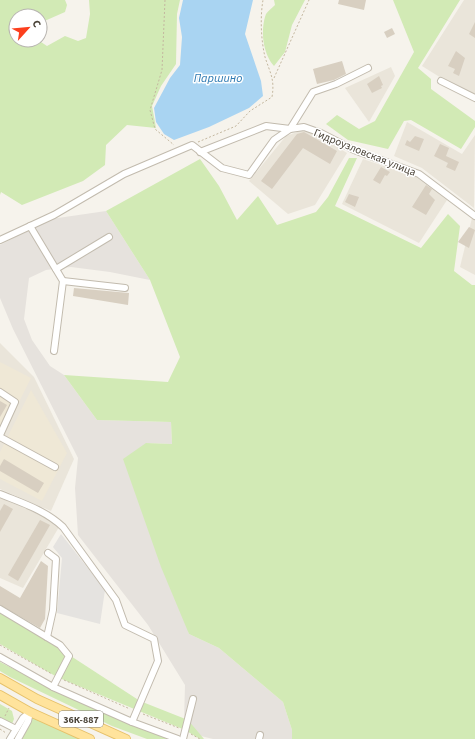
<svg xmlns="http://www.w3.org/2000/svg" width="475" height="739" font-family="'Source Sans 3',sans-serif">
  <rect width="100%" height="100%" fill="#f6f3ec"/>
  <g fill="#eae5da">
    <polygon points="464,0 475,0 475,99 422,66"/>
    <polygon points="391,67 395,76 369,122 345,88"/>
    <polygon points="407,122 462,154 475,135 474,208 422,168 394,156"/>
    <polygon points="303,130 318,135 347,153 315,205 288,214 249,181 286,136"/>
    <polygon points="363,159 416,177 447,200 419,243 342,204"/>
    <polygon points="472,218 475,220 475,275 460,267"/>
    <polygon points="0,343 34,377 74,459 51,511 0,489"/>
    <polygon points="0,498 44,516 59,527 23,588 0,578"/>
  </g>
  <polygon fill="#e6e2dd" points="106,211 150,280 110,272 71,267 46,270 29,278 24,319 32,340 50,366 64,375 97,420 171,422 172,444 146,443 189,634 219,648 283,702 292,730 292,739 213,739 201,736 184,721 185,685 148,625 78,535 75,488 78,458 13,329 0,298 0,245 51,219"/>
  <g fill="#efe8d6">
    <polygon points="0,362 31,378 0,440"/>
    <polygon points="31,390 67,453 42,501 0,479 0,452"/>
  </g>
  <g fill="#d2eab5">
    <polygon points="0,0 65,0 67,5 65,12 40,23 40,16 16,16 16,40 38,40 47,46 65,36 78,41 86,38 90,14 89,0 180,0 177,14 176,64 161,86 152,106 156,128 127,125 106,145 105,165 83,181 22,205 1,192 0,195"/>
    <path d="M274 0H305L292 25 285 52 274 66C263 54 260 30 266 14 268 11 272 8 275 5Z"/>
    <polygon points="393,0 460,0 418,68 431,79 431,89 475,121 475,127 461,149 411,120 404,121 388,149 348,140 326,124 337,115 359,129 375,121 414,52"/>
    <polygon points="349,158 357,158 335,206 421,248 448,214 460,226 454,271 472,285 475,285 475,739 292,739 292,730 283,702 219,648 189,634 161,567 123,459 146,443 172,444 171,422 97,420 64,375 168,382 180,357 150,280 106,211 200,159 219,186 237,220 258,196 277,225 316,212 328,197"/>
    <polygon points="0,610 140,701 188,720 204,739 200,739 185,730 57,677 0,644"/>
    <polygon points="0,662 45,685 170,739 147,739 112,726 10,677 0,671"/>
    <polygon points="0,704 12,711 14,719 12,724 0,717"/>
    <polygon points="30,712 90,739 16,739"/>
  </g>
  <polygon fill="#e5e3e0" points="61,534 105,590 100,624 57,613 62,558 53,547"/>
  <polygon fill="#a9d4f2" points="183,0 253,0 245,34 261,81 263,96 249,108 209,127 174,140 164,134 156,122 154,108 170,78 180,65 182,37 179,18"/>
  <g fill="#d8cfc1">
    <polygon points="339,0 366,0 364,10 338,4"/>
    <polygon points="475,22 475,38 469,34"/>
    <polygon points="392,28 395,34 387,38 384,32"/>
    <polygon points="456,51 465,58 459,76 453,73 455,69 448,66"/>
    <polygon points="342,61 346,74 334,80 317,84 313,69"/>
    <polygon points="379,76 383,85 381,86 382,88 372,93 367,84"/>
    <polygon points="304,132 337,151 330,164 303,148 272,189 261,181 297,134"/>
    <polygon points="415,136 424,139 419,151 405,145 407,140 410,142"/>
    <polygon points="440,144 449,148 446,156 459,162 455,171 446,167 448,163 434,156"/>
    <polygon points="381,167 390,172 387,176 385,175 380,184 373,180"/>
    <polygon points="426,185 432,189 429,194 435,200 426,215 412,207"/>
    <polygon points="349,194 359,197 355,207 345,202"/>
    <polygon points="469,227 475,230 469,248 458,242"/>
    <polygon points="74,288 129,293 128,305 73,296"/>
    <polygon points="0,401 7,405 0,417"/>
    <polygon points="4,459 44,483 38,493 0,471 0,466"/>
    <polygon points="4,504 13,509 0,532 0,511"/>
    <polygon points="40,520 50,525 18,581 8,575"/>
    <polygon points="41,561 48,566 45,619 40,628 0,605 0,586 20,598"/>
  </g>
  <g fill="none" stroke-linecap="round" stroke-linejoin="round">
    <g stroke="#c2bbae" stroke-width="8">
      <g id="minor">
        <polyline points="441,81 475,98"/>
        <polyline points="200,152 266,126 290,129 304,127 321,133 354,150 419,174 475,216"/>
        <polyline points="30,226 63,281 54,351"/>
        <polyline points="0,240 54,215 124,174 192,145 222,168 249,175 274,140 290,129 313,92 336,84 368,68"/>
        <polyline points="56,269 109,237"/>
        <polyline points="63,281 125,288"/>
        <polyline points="0,392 15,402 0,435"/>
        <polyline points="0,437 55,467"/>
        <path d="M0 494C22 503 45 510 63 527L116 600 125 625 154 639 158 661 132 722"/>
        <polyline points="0,609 60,645 69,656 53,687"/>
        <polyline points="47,637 53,610 56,559 48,553"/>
        <polyline points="0,657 53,687 132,722 178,739"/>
        <polyline points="0,721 16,729"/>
        <polyline points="10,739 23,718 30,712"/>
        <polyline points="18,739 28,721 30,712"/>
        <polyline points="183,739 193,699"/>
        <polyline points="259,739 260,735"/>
      </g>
    </g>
    <g stroke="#e6c16a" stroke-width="10">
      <g id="major">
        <polyline points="0,678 37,699 126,739"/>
        <polyline points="0,695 30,712 90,739"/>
      </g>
    </g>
    <g stroke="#c4b79f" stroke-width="1" stroke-dasharray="2 2" stroke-linecap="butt">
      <polyline points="165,0 162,70 150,110 155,129 174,145"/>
      <polyline points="274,78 309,0"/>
      <path d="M198 142 236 126 250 111 272 97C275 79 270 73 265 57 261 40 260 17 263 0"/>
      <polyline points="0,645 52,674"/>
      <polyline points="64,680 130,709"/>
      <polyline points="143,714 179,728"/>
      <polyline points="5,716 9,708"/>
      <polyline points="0,729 6,733"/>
      <polyline points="191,734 200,739"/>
    </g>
    <use href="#minor" stroke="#fff" stroke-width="6"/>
    <use href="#major" stroke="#ffe39c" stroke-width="8"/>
  </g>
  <g text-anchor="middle" stroke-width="3" stroke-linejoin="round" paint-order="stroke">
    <rect fill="#fff" stroke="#817c74" stroke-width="1" x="59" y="711" width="44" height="16" rx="3"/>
    <g font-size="10" font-weight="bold" fill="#4b4439">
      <text x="81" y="723">36К-887</text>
    </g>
    <g font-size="11" fill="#4b4439" stroke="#fff">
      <text transform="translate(365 152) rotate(22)" y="4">Гидроузловская улица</text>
    </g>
    <g font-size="12" font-style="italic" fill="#2e7ab2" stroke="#fff">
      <text x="218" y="82">Паршино</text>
    </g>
  </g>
  <g transform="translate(28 28) rotate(63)"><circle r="19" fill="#ffffff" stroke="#b7b4b0"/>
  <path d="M0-3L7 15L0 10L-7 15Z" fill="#fc3f1d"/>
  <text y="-6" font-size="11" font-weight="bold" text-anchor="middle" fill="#4b4439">С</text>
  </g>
</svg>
